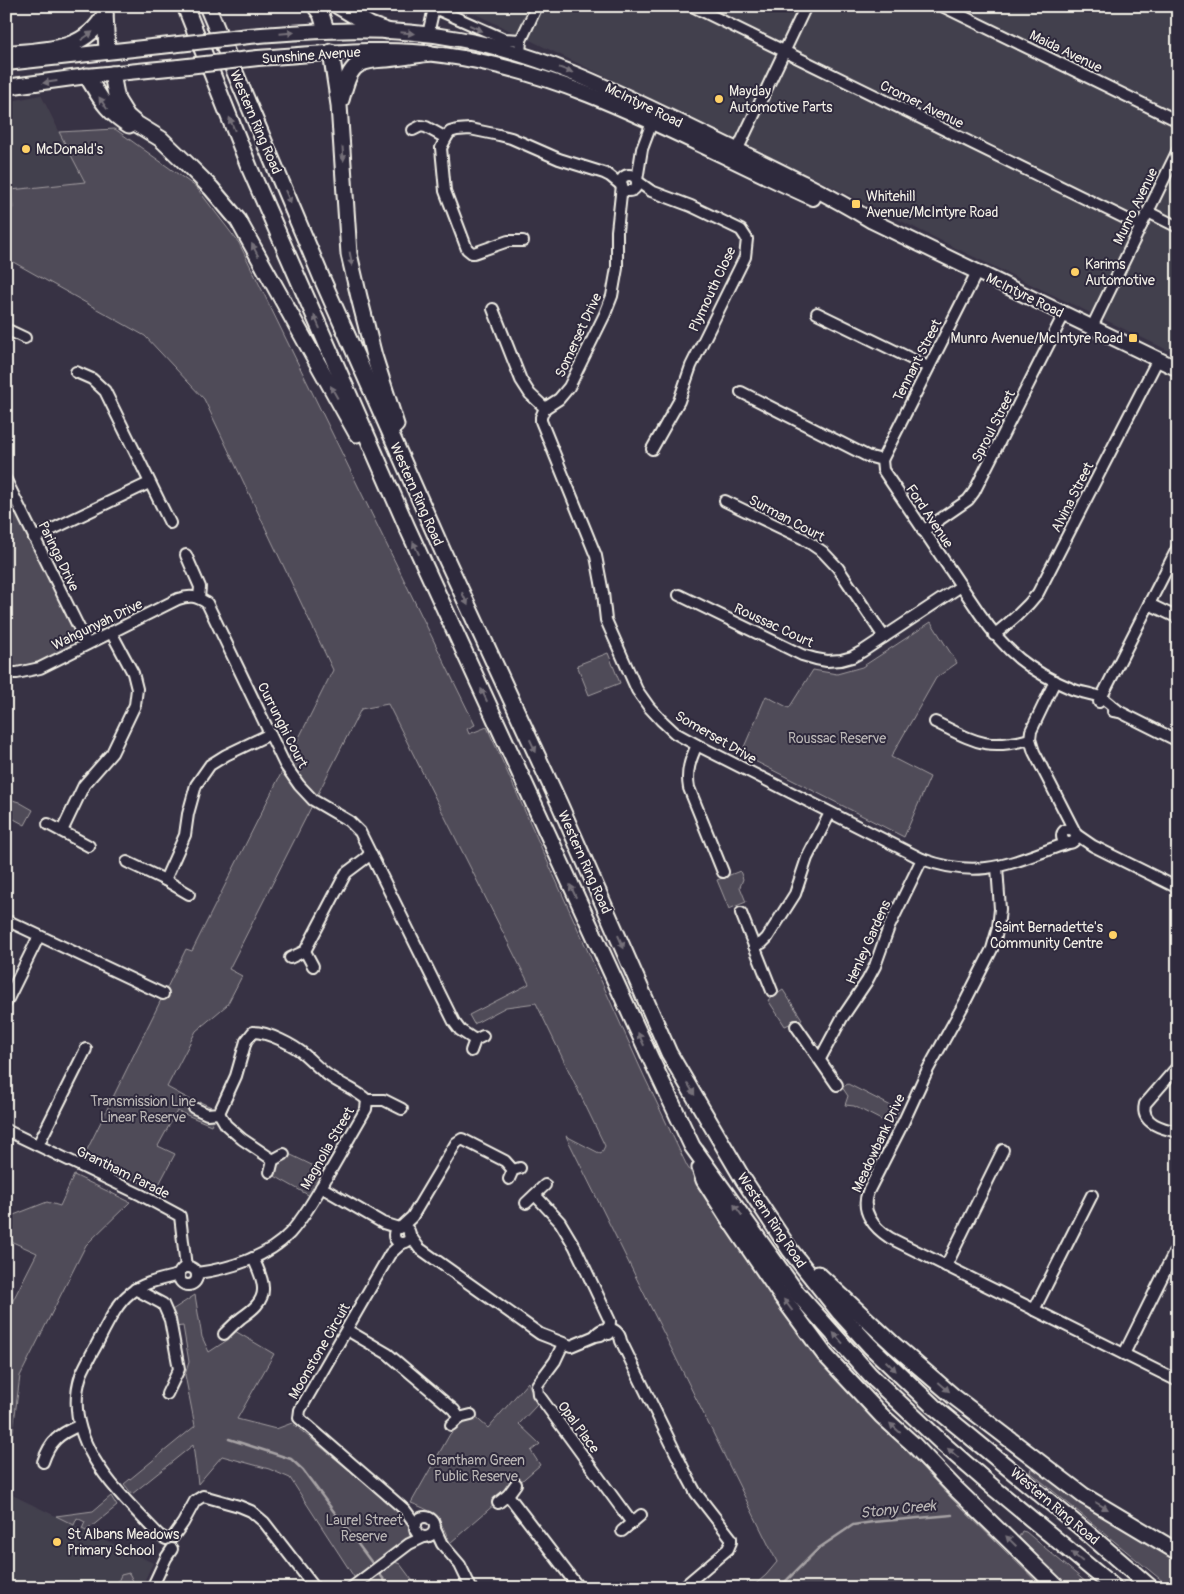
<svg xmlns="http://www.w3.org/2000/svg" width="1184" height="1594" font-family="Pangolin,sans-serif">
  <rect width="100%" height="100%" fill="#373244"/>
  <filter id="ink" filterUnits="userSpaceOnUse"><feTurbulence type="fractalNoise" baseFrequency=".02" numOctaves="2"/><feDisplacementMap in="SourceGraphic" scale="10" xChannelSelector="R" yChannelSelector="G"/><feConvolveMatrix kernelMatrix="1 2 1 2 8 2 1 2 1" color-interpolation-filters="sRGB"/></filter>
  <g filter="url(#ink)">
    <g fill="#433f4e">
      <polygon points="459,6 1178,6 1178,355 970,255 733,138"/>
      <polygon points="41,95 85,183 12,190 13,208 6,216 6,102"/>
      <polygon points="6,1492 153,1563 141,1588 6,1588"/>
    </g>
    <g fill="#504b59" stroke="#a29ea0">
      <polygon points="115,129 196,187 239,243 475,725 467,729 469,734 487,727 644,1076 687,1166 772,1296 812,1350 951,1498 1043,1588 751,1588 766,1575 777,1562 566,1136 601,1154 605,1146 536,1003 506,1007 474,1024 469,1015 529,984 388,704 361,709 229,969 242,976 227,1005 196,1031 167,1087 198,1104 200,1102 218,1110 211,1125 177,1111 158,1146 175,1154 156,1190 84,1156 186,949 192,951 333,670 204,399 145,336 6,258 6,216 13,208 11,190 85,182 59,132"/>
      <polygon points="6,492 82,644 35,666 6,669"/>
      <polygon points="931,622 957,663 936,678 891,757 930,777 904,837 741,754 766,696 789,708 813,670 837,674 862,667"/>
      <polygon points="608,653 620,683 589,695 577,665"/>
      <polygon points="6,798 19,802 33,810 25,825 12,818 6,813"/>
      <polygon points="740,871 743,879 740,887 746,902 729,909 717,880"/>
      <polygon points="783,990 802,1019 785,1026 768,1000"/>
      <polygon points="848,1084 899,1110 891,1125 854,1106 845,1105 848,1096 842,1087"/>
      <polygon points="287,1153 324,1171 310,1196 271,1174"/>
      <polygon points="74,1175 130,1202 86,1245 20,1376 12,1438 6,1448 6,1314 37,1253 6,1239 6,1218 47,1202 60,1206"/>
      <polygon points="195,1295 202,1337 209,1352 229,1339 229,1337 235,1331 274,1354 237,1419 276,1429 292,1423 407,1518 412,1527 410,1537 356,1580 290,1478 269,1469 222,1456 198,1484 193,1445 132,1494 124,1484 195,1426 185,1375 189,1362 183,1326 175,1327 172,1310"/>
      <path d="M528 1382 537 1405 519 1424 540 1444 531 1451 540 1465 450 1543C439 1517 438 1513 411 1503L450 1434 472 1414 488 1428Z"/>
      <polygon points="1035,1467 1178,1557 1178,1588 1171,1588 1030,1472 1031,1468"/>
      <polygon points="111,1496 117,1506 86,1531 82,1529 85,1522 77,1518 74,1525 56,1516 93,1511"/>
      <polygon points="1022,1531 1026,1532 1093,1588 1068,1588 1019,1537"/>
      <polygon points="395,1562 400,1564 418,1588 365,1588 370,1585 370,1580"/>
      <polygon points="129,1573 133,1581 130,1588 115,1588 121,1575"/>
    </g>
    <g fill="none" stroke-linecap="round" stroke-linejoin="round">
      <g stroke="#a6a2a4" stroke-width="2.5">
        <polyline points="229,1439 291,1459 303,1470 372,1563"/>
        <polyline points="379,1573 390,1588"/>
        <polyline points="779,1588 819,1548 853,1525 873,1522 952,1515"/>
      </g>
      <g stroke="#f4f1e8" stroke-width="14">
        <g id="minor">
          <polyline points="430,6 504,39 521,40"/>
          <polyline points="692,6 1141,226"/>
          <polyline points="942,6 1178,121"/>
          <polyline points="428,34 434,8"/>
          <polyline points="520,53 521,40 537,6"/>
          <polyline points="413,130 421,126 426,127 446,138"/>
          <polyline points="734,157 806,6"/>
          <circle cx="629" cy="183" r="8"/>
          <polyline points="637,180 642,149 654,117"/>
          <polyline points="637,181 651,191 691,206 741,230 747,239 745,257 691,366 679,401 652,449"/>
          <path d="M622 185 617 231V268L612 296 605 314 569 387 559 399 545 408 541 417V421L596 556 603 593 606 620 637 690 649 707 661 720 675 733 697 745 922 859C982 881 1012 862 1068 843"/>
          <polyline points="1148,212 1178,227"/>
          <polyline points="523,241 508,241 474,253 472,253 467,249 445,191 441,148 446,138 450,132 457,130 470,129 499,135 511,138 559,159 604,173 610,176 621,185"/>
          <polyline points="493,309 521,380 530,394 545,408"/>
          <polyline points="817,313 928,367"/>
          <polyline points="1092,327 1178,150"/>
          <polyline points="6,329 25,338"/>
          <polyline points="76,372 92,379 105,391 170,523"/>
          <path d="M741 392 867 456 882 460 883 470 980 614C1006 652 1029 671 1072 689 1081 693 1092 693 1102 698 1108 701 1114 708 1120 712"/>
          <polyline points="882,460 977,272"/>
          <polyline points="6,480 87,644"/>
          <polyline points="725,501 804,539 823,552 838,568 884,637"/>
          <polyline points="923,531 968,500 974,492 1064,314"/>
          <polyline points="34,538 149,483"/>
          <polyline points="186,555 200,587 199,598"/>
          <polyline points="679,595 802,655 816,659 827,661 841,660 852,657 863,651 961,586"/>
          <polyline points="1149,604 1178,618"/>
          <path d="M994 635C1010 622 1025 610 1038 593L1158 359"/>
          <path d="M6 673H17L40 668 178 599C190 595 196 596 207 603L285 765 299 785 313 800 349 821 360 832 454 1022 460 1030 475 1040"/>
          <polyline points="1055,681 1031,731 1030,739 1034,752 1074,830"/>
          <polyline points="1099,702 1178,547"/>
          <polyline points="1113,711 1120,712 1178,741"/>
          <path d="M935 722C974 741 986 751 1030 739"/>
          <path d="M697 745C690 760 686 772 689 788L723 872"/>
          <polyline points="48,824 89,846"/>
          <circle cx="1069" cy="836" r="7"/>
          <polyline points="62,831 84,785 112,753 135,705 137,689 133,673 111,632"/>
          <polyline points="1077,835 1093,846 1178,888"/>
          <polyline points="127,862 165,880 189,894"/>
          <path d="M997 867 1000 909 998 928 992 949 964 1004 927 1071 903 1123 868 1192C860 1211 874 1228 890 1238L1178 1381"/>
          <polyline points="165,880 185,835 188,814 196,785 210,765 226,755 270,734"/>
          <polyline points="741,913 772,991"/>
          <polyline points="6,920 163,994"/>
          <polyline points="754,946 762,943 767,938 795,894 807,858 830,813"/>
          <polyline points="305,951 346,873 366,858 370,853"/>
          <polyline points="290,958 305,951 313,966"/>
          <polyline points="6,1003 39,936"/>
          <polyline points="796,1026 837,1085"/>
          <polyline points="471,1051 475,1040 483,1036"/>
          <polyline points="820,1059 842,1018 867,981 875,966 889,927 922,859"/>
          <path d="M1178 1066 1145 1104C1140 1124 1164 1129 1178 1132"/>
          <polyline points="367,1100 384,1100 402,1109"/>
          <polyline points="194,1108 207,1114 219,1113"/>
          <polyline points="219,1113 226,1125 242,1139 273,1160"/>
          <polyline points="6,1130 141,1195 180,1216 186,1267"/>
          <polyline points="38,1145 86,1049"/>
          <polyline points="270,1172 273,1160 284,1154"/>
          <polyline points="509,1179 513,1170 520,1168"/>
          <polyline points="321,1187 383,1223 399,1228"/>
          <polyline points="535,1195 560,1222 575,1247 610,1321 609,1334"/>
          <polyline points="526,1203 545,1185"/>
          <circle cx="402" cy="1235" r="8"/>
          <polyline points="400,1228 412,1217 456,1143 462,1139 505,1161 513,1170"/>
          <polyline points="409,1234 419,1248 540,1334 571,1346 595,1336 601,1335"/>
          <polyline points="402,1243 390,1254 300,1410 299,1418 405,1510 416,1525"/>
          <polyline points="946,1266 1003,1150"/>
          <circle cx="188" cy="1276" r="9"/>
          <path d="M197 1273C229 1269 268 1257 290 1233 305 1216 317 1195 328 1175 341 1153 353 1131 366 1109L367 1100C356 1090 344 1086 332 1078 322 1072 314 1063 305 1055 294 1045 268 1032 253 1032L246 1041 236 1076 219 1113"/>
          <polyline points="135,1289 163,1304 170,1320 179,1369 167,1394"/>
          <polyline points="1034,1310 1092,1195"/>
          <polyline points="347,1330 388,1354 454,1410 459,1418"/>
          <path d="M224 1334C229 1329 235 1323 241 1318 251 1311 264 1302 263 1288 263 1278 257 1267 253 1258"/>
          <path d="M595 1336C603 1324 619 1327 621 1341L688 1478 696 1493 731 1538V1542L728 1549 682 1588"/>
          <polyline points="563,1344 555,1361 537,1385 538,1394 632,1523"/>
          <polyline points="1124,1354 1178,1245"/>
          <polyline points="451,1425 459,1418 471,1415"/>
          <path d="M43 1462C50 1441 59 1434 78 1426"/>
          <polyline points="508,1495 579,1588"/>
          <polyline points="498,1503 508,1495 516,1484"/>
          <circle cx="425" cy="1527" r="10"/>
          <polyline points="435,1529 442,1544 460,1565 471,1588"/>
          <polyline points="622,1531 641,1515"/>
          <polyline points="173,1537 183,1523 195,1501 203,1496 239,1506 251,1511 264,1522 315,1588"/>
          <path d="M166 1539 159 1535C119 1493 60 1440 81 1375 86 1363 94 1350 100 1338 123 1293 129 1286 179 1275"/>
          <polyline points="152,1588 166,1558 172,1549"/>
          <polyline points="351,1588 409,1544 424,1537"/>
        </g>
      </g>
      <g stroke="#f4f1e8" stroke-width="18">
        <g id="major">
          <path d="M249 36C320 30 388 26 459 39 548 55 627 97 708 136 763 163 819 189 872 221L1178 369"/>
          <path d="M258 58C319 54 381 46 443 55 576 73 692 144 813 198"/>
          <polyline points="6,63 170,45"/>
          <polyline points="6,87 87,76 179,67"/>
        </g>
      </g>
      <g stroke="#f4f1e8" stroke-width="19">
        <g id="highway">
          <polyline points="185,6 250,169 407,527 650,1057 692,1146 797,1293 870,1375 942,1443 995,1489 1115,1588"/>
          <polyline points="207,6 323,281 444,554 559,803 669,1053 743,1179 790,1250 840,1313 870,1346 933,1406 1085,1531 1151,1588"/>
          <polyline points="315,6 321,14 326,30"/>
          <polyline points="338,6 370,25 387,31"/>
          <polyline points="105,13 107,51"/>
          <polyline points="331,52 339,105 349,254 359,297 374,356 396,425"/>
          <path d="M6 54C45 49 84 53 105 14"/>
          <polyline points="112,74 117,100 127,116 135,123 161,139 185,162 211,188 238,220 357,434"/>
          <path d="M87 76C101 99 106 111 129 125"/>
          <path d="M341 100C350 68 352 60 387 59 401 58 415 55 429 53"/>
          <polyline points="700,1168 704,1180 729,1219 780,1294 825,1355 882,1416 913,1444 954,1487 1058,1588"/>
          <polyline points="818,1274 893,1344 953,1396 1042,1464 1084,1496 1178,1552"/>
        </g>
      </g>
      <use href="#minor" stroke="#2f2a3d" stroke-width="10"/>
      <use href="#major" stroke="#2f2a3d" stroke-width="14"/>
      <use href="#highway" stroke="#2f2a3d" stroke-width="15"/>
      <g stroke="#f4f1e8" stroke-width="18" stroke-linecap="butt">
        <g id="major-bridge">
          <polyline points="170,45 249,36"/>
          <polyline points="179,67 258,58"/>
        </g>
      </g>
      <use href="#major-bridge" stroke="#2f2a3d" stroke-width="14"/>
    </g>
    <defs><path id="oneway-solid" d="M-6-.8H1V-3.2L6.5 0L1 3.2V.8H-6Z" transform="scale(1.25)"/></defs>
    <g fill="#747079">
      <use href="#oneway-solid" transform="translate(476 28) rotate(25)"/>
      <use href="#oneway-solid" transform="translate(287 33) rotate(-5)"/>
      <use href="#oneway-solid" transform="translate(407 33) rotate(5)"/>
      <use href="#oneway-solid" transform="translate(87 36) rotate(-35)"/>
      <use href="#oneway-solid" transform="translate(566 70) rotate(21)"/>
      <use href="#oneway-solid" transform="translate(50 82) rotate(172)"/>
      <use href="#oneway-solid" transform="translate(103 103) rotate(-124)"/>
      <use href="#oneway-solid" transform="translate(232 124) rotate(-112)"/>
      <use href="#oneway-solid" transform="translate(343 154) rotate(86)"/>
      <use href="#oneway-solid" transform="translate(288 197) rotate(67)"/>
      <use href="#oneway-solid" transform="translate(255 250) rotate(-118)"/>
      <use href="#oneway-solid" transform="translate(351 259) rotate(79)"/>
      <use href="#oneway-solid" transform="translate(317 322) rotate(-114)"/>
      <use href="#oneway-solid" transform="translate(334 392) rotate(-119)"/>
      <use href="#oneway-solid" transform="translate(416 548) rotate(-115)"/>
      <use href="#oneway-solid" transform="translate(465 599) rotate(65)"/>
      <use href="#oneway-solid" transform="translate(484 695) rotate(-115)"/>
      <use href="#oneway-solid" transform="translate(533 746) rotate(65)"/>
      <use href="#oneway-solid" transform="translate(573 891) rotate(-115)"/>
      <use href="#oneway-solid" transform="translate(621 942) rotate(66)"/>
      <use href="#oneway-solid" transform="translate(641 1039) rotate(-115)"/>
      <use href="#oneway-solid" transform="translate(691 1089) rotate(59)"/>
      <use href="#oneway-solid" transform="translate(738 1210) rotate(-126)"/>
      <use href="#oneway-solid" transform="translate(788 1305) rotate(-127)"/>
      <use href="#oneway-solid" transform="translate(838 1338) rotate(-132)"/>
      <use href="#oneway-solid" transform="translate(891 1366) rotate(44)"/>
      <use href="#oneway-solid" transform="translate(944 1387) rotate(41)"/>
      <use href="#oneway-solid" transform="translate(895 1428) rotate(-138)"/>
      <use href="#oneway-solid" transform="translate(953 1453) rotate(-139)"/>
      <use href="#oneway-solid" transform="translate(1102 1506) rotate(30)"/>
      <use href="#oneway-solid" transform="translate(1011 1541) rotate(-136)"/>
      <use href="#oneway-solid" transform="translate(1077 1557) rotate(-141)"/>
    </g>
  </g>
  <g fill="#ffd166" stroke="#2f2a3d" stroke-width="2">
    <circle cx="719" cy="99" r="5"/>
    <circle cx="26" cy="149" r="5"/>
    <rect x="851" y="199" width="10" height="10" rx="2.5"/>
    <circle cx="1075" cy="272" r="5"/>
    <rect x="1128" y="333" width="10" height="10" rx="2.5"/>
    <circle cx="1113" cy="935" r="5"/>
    <circle cx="57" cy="1542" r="5"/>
  </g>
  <g text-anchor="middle" stroke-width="4" stroke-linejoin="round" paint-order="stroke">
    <g font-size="14" fill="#f4f1e8" stroke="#2f2a3d">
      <text transform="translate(1066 51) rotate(26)" y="5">Maida Avenue</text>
      <text transform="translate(311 55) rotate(-4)" y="5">Sunshine Avenue</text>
      <text transform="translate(922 104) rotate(26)" y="5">Cromer Avenue</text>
      <text transform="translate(644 105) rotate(26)" y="5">McIntyre Road</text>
      <text transform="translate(256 122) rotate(67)" y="5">Western Ring Road</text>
      <text transform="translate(1135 206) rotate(-64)" y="5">Munro Avenue</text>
      <text transform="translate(712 289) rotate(-65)" y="5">Plymouth Close</text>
      <text transform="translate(1025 295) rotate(26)" y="5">McIntyre Road</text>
      <text transform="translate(578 335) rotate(-65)" y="5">Somerset Drive</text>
      <text transform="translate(917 360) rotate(-63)" y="5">Tennant Street</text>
      <text transform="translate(993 426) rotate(-63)" y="5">Sproul Street</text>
      <text transform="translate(417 494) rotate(66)" y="5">Western Ring Road</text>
      <text transform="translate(1072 497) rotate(-63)" y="5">Alvina Street</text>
      <text transform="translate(930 516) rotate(56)" y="5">Ford Avenue</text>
      <text transform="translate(787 518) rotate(28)" y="5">Surman Court</text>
      <text transform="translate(59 556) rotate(64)" y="5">Paringa Drive</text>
      <text transform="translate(97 624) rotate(-26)" y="5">Wahgunyah Drive</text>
      <text transform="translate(774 625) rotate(25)" y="5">Roussac Court</text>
      <text transform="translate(283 725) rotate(63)" y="5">Currunghi Court</text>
      <text transform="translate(716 737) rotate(30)" y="5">Somerset Drive</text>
      <text transform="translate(585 862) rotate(66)" y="5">Western Ring Road</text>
      <text transform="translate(868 942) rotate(-66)" y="5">Henley Gardens</text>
      <text transform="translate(878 1143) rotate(-65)" y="5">Meadowbank Drive</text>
      <text transform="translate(327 1148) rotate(-60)" y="5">Magnolia Street</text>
      <text transform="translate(123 1172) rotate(26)" y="5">Grantham Parade</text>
      <text transform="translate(772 1220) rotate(56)" y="5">Western Ring Road</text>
      <text transform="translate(319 1351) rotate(-60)" y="5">Moonstone Circuit</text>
      <text transform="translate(579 1427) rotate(54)" y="5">Opal Place</text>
      <text transform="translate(1055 1506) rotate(40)" y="5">Western Ring Road</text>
    </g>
    <g font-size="14" fill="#f4f1e8" stroke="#2f2a3d" text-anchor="start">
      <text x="729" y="96">Mayday<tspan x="729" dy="16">Automotive Parts</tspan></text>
      <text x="36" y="154">McDonald's</text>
      <text x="866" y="201">Whitehill<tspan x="866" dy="16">Avenue/McIntyre Road</tspan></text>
      <text x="1085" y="269">Karims<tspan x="1085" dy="16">Automotive</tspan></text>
      <text x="1123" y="343" text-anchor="end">Munro Avenue/McIntyre Road</text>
      <text x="1103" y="932" text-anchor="end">Saint Bernadette's<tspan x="1103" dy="16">Community Centre</tspan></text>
      <text x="67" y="1539">St Albans Meadows<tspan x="67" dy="16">Primary School</tspan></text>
    </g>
    <g font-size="14" fill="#bbb7b6" stroke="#2f2a3d">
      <text x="837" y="743">Roussac Reserve</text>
      <text x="143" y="1106">Transmission Line<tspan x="143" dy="16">Linear Reserve</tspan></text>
      <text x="476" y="1465">Grantham Green<tspan x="476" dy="16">Public Reserve</tspan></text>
      <text x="364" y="1525">Laurel Street<tspan x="364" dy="16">Reserve</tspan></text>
    </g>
    <g font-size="15" font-style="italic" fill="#bab6b5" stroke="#2f2a3d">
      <text transform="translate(898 1509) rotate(-6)" y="5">Stony Creek</text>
    </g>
  </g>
  <rect width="1184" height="1594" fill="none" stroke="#2f2a3d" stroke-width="25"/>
  <rect x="12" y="12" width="1159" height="1569" fill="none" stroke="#f4f1e8" stroke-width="2" filter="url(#ink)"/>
</svg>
